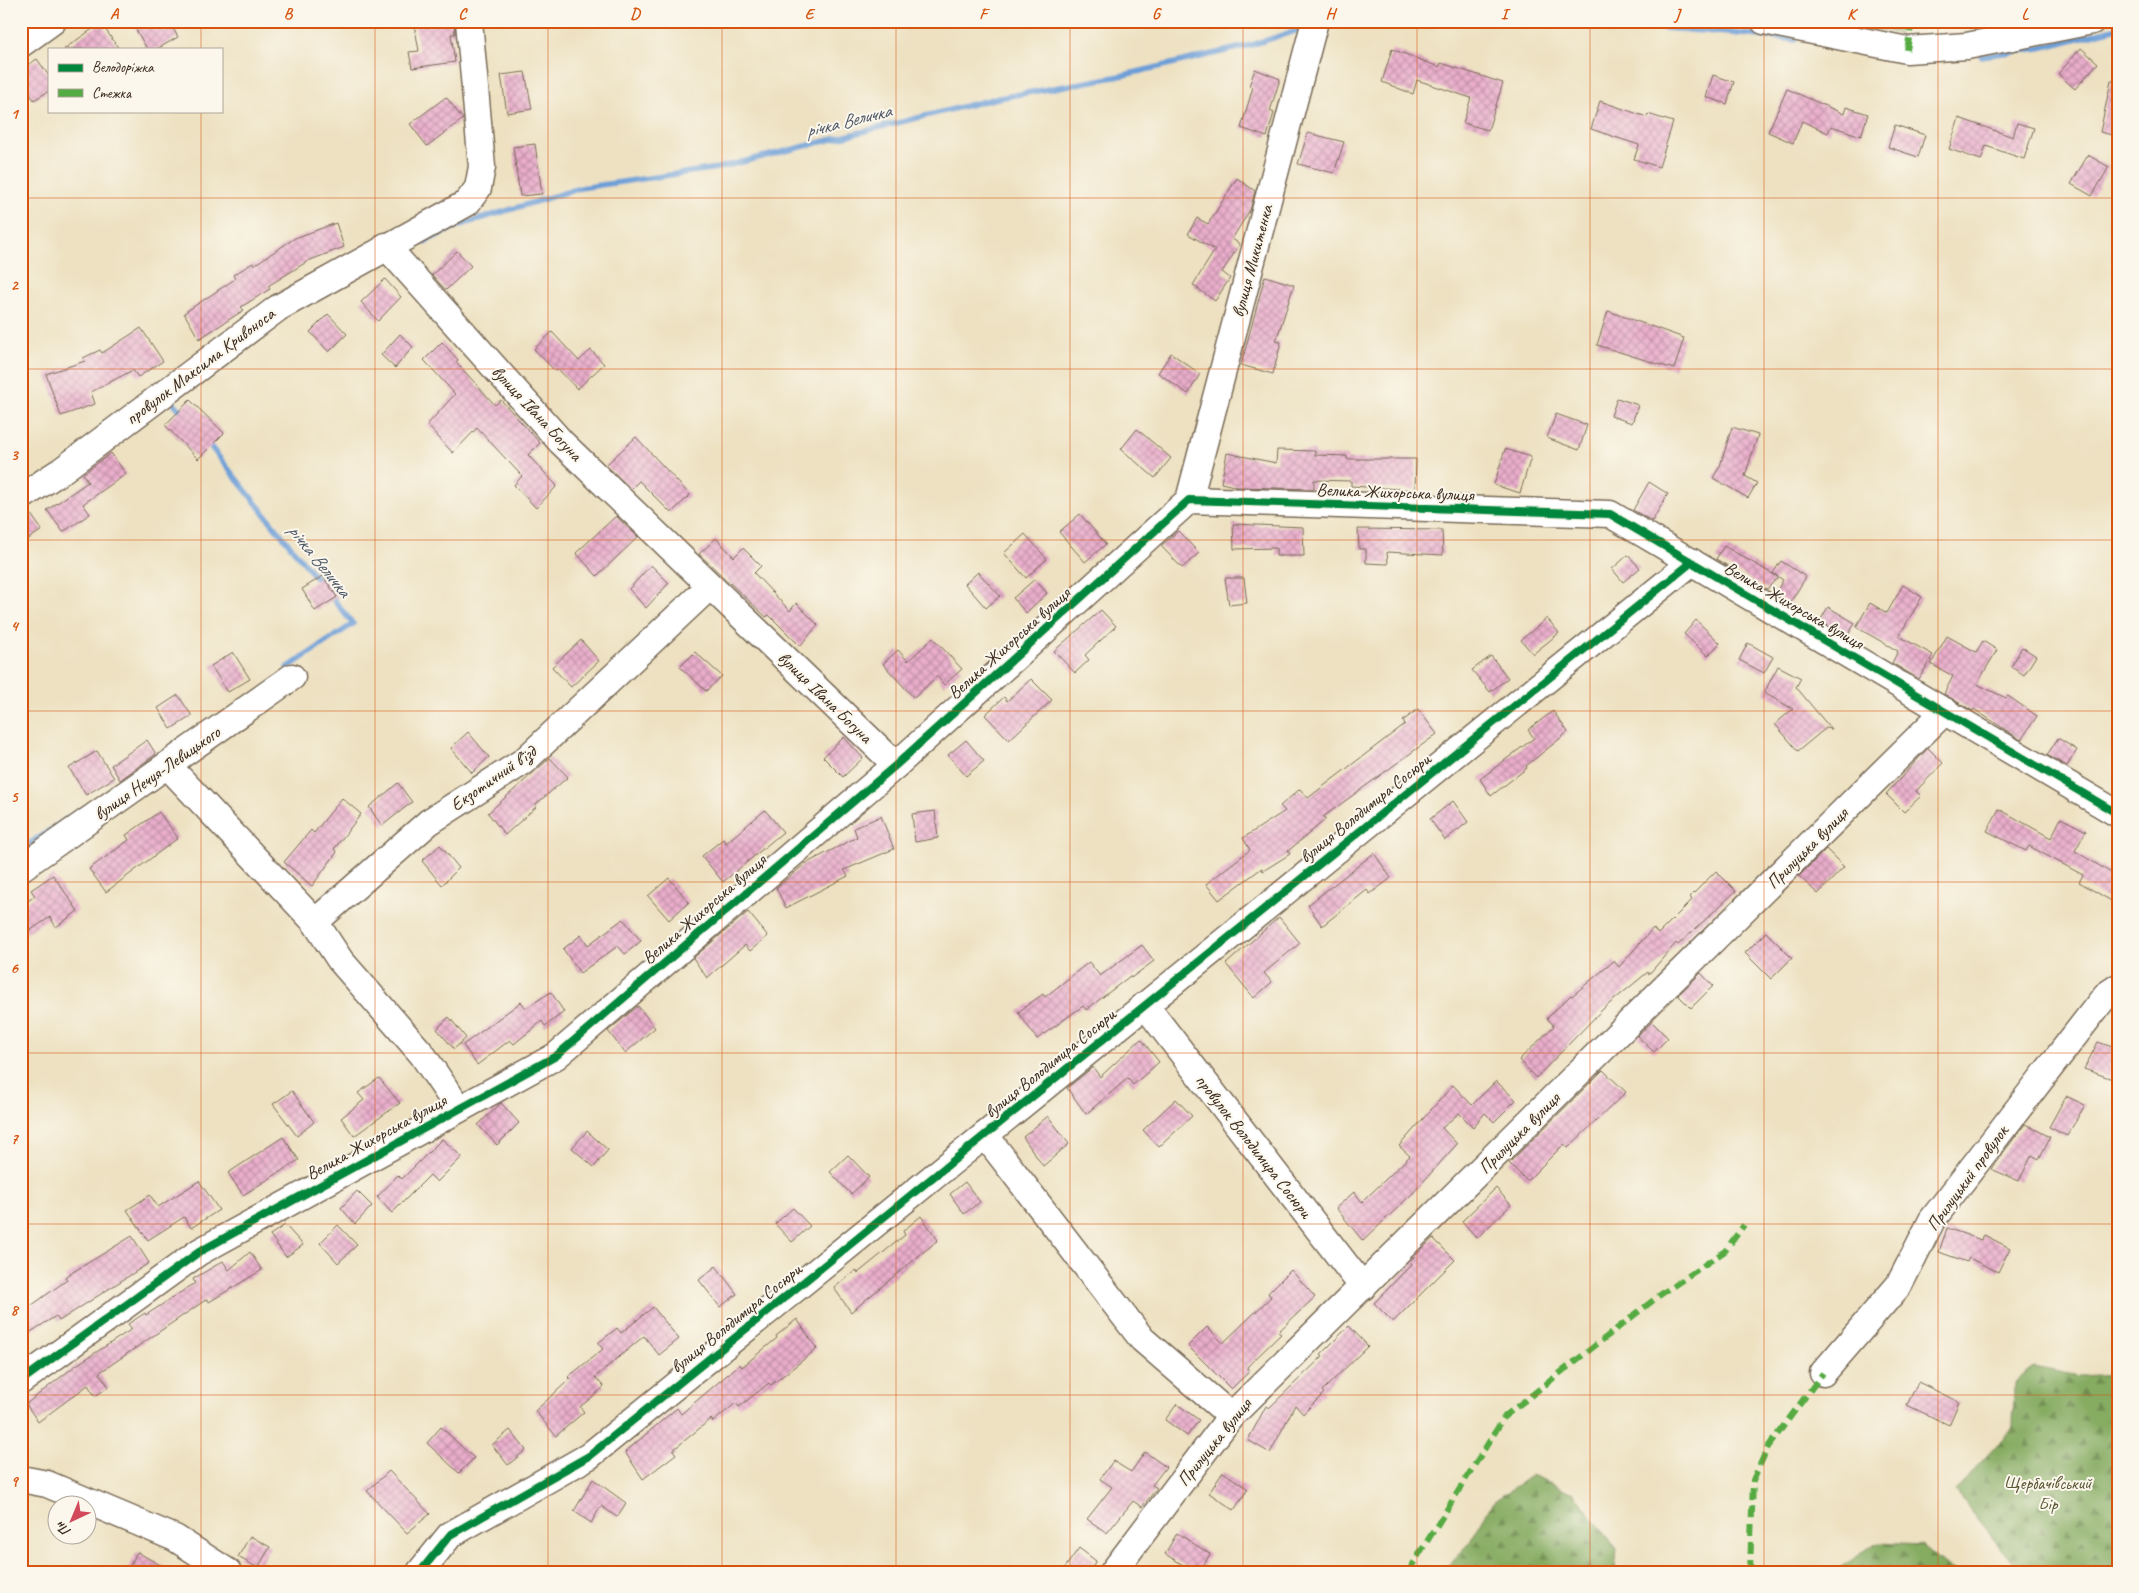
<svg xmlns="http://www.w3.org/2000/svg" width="2139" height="1593" font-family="Caveat,sans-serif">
  <defs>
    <pattern id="forest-firs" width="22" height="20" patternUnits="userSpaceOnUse" patternTransform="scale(1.25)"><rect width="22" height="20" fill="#86ac62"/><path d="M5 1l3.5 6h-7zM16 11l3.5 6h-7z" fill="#6f8c50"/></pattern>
    <pattern id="building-cross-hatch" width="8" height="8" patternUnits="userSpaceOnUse" patternTransform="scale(1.25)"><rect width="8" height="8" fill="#eaaecc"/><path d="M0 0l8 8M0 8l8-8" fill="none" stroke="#bf8ea5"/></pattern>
  </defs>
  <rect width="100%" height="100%" fill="#fbf7ec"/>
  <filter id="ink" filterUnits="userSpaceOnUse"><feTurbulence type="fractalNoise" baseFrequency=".02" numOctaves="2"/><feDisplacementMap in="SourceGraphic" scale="10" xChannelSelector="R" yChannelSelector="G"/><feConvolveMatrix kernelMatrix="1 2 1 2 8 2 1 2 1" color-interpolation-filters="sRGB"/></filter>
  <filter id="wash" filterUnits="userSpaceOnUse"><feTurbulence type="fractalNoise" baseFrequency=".0096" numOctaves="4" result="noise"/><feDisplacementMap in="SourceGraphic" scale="20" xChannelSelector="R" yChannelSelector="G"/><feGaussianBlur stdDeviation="1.12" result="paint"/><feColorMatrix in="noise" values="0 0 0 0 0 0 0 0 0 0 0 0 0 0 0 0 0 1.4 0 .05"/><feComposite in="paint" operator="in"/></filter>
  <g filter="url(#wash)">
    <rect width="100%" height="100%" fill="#ede1c1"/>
    <g fill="url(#forest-firs)" stroke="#606b40">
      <polygon points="1858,21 1906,21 1899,34 1871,27"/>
      <polygon points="2034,1367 2079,1376 2118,1374 2118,1572 2068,1572 2065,1568 2058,1572 2020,1572 1955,1491 2013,1427 2014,1383"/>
      <polygon points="1532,1475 1574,1493 1617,1549 1615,1572 1441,1572 1468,1545 1493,1502"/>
      <polygon points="1878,1543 1922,1545 1955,1572 1833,1572"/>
    </g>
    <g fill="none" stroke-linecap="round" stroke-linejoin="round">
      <g stroke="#6c9ed7" stroke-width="5.5">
        <path d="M1576 21C1649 29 1722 30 1795 40"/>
        <polyline points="1981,56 2040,48 2118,28"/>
        <polyline points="422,243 457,226 580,188 718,168 993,99 1120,76 1251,45 1299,30"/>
        <polyline points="169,397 184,415"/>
        <polyline points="206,441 321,584"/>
        <polyline points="287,668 353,624 330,595"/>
        <polyline points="21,849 84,808"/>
      </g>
    </g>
    <g id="blocks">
      <g fill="url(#building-cross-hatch)">
        <polygon points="131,21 169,21 178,37 157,49 147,49"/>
        <polygon points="425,21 454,21 455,34 451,34 455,62 412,68 409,52 419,51 414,23"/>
        <polygon points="101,23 119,49 64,49"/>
        <polygon points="2081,48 2098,63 2075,89 2058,74"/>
        <polygon points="1392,49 1439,67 1441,63 1503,83 1488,130 1463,123 1471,98 1417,80 1413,94 1382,82"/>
        <polygon points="37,59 49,76 49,91 34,100 21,80 21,69"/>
        <polygon points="1255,69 1280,79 1270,111 1274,113 1267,137 1241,128 1253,87 1249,86"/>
        <polygon points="525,72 532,109 507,113 501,75"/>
        <polygon points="1713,75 1734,82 1727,104 1706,97"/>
        <polygon points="2111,81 2118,81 2116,136 2100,132"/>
        <polygon points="1787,89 1844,114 1846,107 1868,114 1861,136 1831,126 1828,133 1802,121 1793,143 1768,132"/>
        <polygon points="446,97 463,119 427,146 410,124"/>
        <polygon points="1600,101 1647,117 1648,114 1673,122 1659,167 1634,159 1639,145 1591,129"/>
        <polygon points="1959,118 2013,137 2017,123 2034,128 2024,159 1986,146 1981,160 1949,149"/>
        <polygon points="1895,125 1925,135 1918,157 1888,147"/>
        <polygon points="1308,133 1344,142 1334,173 1298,164"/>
        <polygon points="535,144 542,194 520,196 513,147"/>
        <polygon points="2088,155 2109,167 2092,196 2071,184"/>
        <polygon points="1237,178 1255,191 1250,210 1232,239 1240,244 1222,272 1230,278 1215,301 1193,285 1215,250 1188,234 1197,218 1208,224"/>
        <polygon points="336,223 344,247 308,261 268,286 270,289 241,307 244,310 199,339 184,313 235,279 233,275 253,263 254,265 295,238"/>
        <polygon points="457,251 471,266 446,290 432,275"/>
        <polygon points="1265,276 1294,285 1276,341 1281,342 1273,374 1241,365"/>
        <polygon points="385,279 401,297 378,321 361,302"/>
        <polygon points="1608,311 1684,338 1674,369 1597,345"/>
        <polygon points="328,314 347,334 329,352 310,332"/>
        <polygon points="141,328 163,361 138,377 133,370 91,392 95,404 61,416 46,374 85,361 83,358 100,350 102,353"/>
        <polygon points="552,332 579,361 591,350 604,364 577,389 558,369 555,371 534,349"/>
        <polygon points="400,334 413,347 395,368 381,355"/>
        <polygon points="442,342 458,360 456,362 495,405 501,400 540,443 528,455 557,486 536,508 514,485 522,476 477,428 453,453 427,425 455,394 424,360"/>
        <polygon points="1171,353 1200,374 1188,394 1158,373"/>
        <polygon points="1617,398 1638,405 1632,423 1611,416"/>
        <polygon points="190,400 224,433 198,459 165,425"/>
        <polygon points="1556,414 1587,425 1579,450 1547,438"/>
        <polygon points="1732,427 1758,435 1745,476 1757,483 1748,498 1713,478 1720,466"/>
        <polygon points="1137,429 1171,458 1155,478 1121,449"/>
        <polygon points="636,437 690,495 671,513 639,481 631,489 606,465"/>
        <polygon points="1505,449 1531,457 1520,493 1494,485"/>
        <polygon points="1277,450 1315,451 1315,455 1347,456 1347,459 1416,459 1415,490 1351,486 1351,481 1314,480 1314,489 1238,487 1221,483 1227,453 1276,463"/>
        <polygon points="111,453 126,474 83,504 90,514 63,532 47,510 88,482 83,474"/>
        <polygon points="1649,482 1668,494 1652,521 1633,510"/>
        <polygon points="28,510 42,530 21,544 21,512"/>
        <polygon points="1080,514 1106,544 1085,562 1059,532"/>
        <polygon points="616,516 638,537 597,576 576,553"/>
        <polygon points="1233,524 1303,527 1304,556 1276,556 1276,548 1234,549"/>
        <polygon points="1358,529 1442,530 1443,555 1387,552 1388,564 1366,563 1366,549 1359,549"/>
        <polygon points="1178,531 1199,553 1182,568 1161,546"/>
        <polygon points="1025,534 1047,559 1026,578 1004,553"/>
        <polygon points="716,538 734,557 743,548 761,566 754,573 790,611 796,603 818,625 800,646 769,615 766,617 699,554"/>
        <polygon points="1724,546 1778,577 1767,589 1716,559"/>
        <polygon points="1628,555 1640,568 1623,582 1612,569"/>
        <polygon points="1781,561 1806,577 1790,603 1775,594 1783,580 1773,573"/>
        <polygon points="651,565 669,583 646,608 629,589"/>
        <polygon points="978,572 1000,596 986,608 965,584"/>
        <polygon points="323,576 337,597 315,611 302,589"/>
        <polygon points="1225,578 1244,578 1247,603 1229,605"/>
        <polygon points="1035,579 1047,593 1026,613 1013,598"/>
        <polygon points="1903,585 1922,597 1899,636 1933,655 1919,679 1892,663 1898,651 1856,627 1870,603 1887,613"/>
        <polygon points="1828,607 1855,623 1847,637 1820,621"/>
        <polygon points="1101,610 1116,626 1085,655 1089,660 1075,673 1054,651"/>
        <polygon points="1547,618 1559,633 1533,654 1521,640"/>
        <polygon points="1696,620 1720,643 1708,656 1684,634"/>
        <polygon points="1947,636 1976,652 1983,641 1997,650 1977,684 2006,698 2008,696 2037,716 2021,740 1974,709 1973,711 1944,694 1953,676 1931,664"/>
        <polygon points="933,638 962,669 944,685 937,676 914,698 883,664 898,650 908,661"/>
        <polygon points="581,640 599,661 571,687 552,667"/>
        <polygon points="1748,643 1773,657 1764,673 1739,660"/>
        <polygon points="2022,647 2036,656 2024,675 2011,667"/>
        <polygon points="233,652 250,679 228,692 211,666"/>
        <polygon points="695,652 722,676 706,691 680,667"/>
        <polygon points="1491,656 1508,678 1490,692 1472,670"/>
        <polygon points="1778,666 1801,678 1796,687 1831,729 1826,728 1798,751 1775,724 1793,709 1764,693"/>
        <polygon points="1031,679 1052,700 1009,740 985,715 1004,697 1007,701"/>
        <polygon points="178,695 192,716 171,729 158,708"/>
        <polygon points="1418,709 1437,734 1323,817 1326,819 1288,851 1290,854 1263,871 1262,868 1219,900 1206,884 1250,850 1243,838 1285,811 1280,806 1300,789 1308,798 1405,724 1403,721"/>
        <polygon points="1553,711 1568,732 1526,766 1527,768 1491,796 1480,779 1534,738 1528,730"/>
        <polygon points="468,732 489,757 472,773 451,748"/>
        <polygon points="844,737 863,758 843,777 823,757"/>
        <polygon points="2058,738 2077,750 2067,766 2047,755"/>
        <polygon points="147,740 156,754 120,780 111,765"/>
        <polygon points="966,740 984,761 966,776 948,755"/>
        <polygon points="1928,748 1943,763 1916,791 1921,796 1904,812 1886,794"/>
        <polygon points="97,751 114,778 86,795 69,768"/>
        <polygon points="550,758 568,777 535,805 537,806 505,835 488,813"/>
        <polygon points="398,783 412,802 382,826 369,807"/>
        <polygon points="342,798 361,814 334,849 337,852 312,886 284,862 311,830 314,833"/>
        <polygon points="1453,801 1468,822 1445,840 1430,819"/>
        <polygon points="1999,809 2051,838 2061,818 2086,831 2075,851 2118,877 2118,905 2079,882 2083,875 2029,846 2026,851 1987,831"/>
        <polygon points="765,810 783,832 723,882 702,856 723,839 726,843"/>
        <polygon points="935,811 938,838 915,842 912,814"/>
        <polygon points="159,812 178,838 106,892 89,869 129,840 126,835"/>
        <polygon points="881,816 894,849 844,870 848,876 786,908 776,888 805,864 857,837 854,828"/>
        <polygon points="440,845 459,868 442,885 422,861"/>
        <polygon points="1826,849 1844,867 1818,894 1799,876"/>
        <polygon points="1374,853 1391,878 1370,894 1367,890 1322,926 1308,905"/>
        <polygon points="1716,871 1736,891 1678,945 1676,943 1649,974 1648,972 1603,1009 1536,1078 1519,1060 1554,1026 1547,1018 1571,995 1572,996 1614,961 1619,967 1653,928 1658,934 1692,900 1690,897"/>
        <polygon points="53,875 78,911 56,927 50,917 21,937 21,906 35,896 31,890"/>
        <polygon points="669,878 689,902 669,920 648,896"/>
        <polygon points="748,912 768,936 750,951 745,945 707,978 693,958"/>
        <polygon points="1279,917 1300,943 1264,973 1272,982 1254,998 1226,964"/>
        <polygon points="623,919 641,941 625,954 618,946 580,973 563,949 581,935 588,945"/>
        <polygon points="1766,932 1792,958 1771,979 1745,953"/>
        <polygon points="1142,945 1154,961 1131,978 1130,976 1086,1010 1083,1006 1037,1039 1018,1012 1043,994 1045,997 1089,962 1100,976"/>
        <polygon points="1701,973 1713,986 1691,1008 1678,995"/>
        <polygon points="551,992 564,1012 545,1026 542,1021 514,1044 510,1040 477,1065 463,1045 521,1002 526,1008"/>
        <polygon points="638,1006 655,1028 625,1053 608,1031"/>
        <polygon points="449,1017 466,1038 454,1049 437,1029"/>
        <polygon points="1652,1022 1668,1038 1654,1052 1637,1036"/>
        <polygon points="1141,1039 1159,1062 1133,1085 1128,1078 1086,1114 1067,1088 1093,1067 1100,1077"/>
        <polygon points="2098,1042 2118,1049 2118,1081 2084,1069"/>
        <polygon points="1603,1070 1626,1092 1568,1148 1564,1144 1527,1181 1509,1163"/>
        <polygon points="379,1078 400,1103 354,1136 341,1118 364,1100 358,1093"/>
        <polygon points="1496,1081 1516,1100 1494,1122 1485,1113 1473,1127 1459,1113 1442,1128 1457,1144 1414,1192 1363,1241 1336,1208 1354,1192 1362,1202 1410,1156 1399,1146 1453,1085 1472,1105"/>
        <polygon points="292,1091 314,1122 297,1136 273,1104"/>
        <polygon points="2066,1096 2085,1105 2067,1136 2049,1127"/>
        <polygon points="1176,1099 1192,1116 1159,1147 1143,1130"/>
        <polygon points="501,1103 519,1123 497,1145 478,1125"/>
        <polygon points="1048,1116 1069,1144 1043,1166 1023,1137"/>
        <polygon points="2025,1124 2050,1137 2039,1159 2032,1155 2019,1181 1991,1169"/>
        <polygon points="587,1131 608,1150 594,1167 572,1148"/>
        <polygon points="283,1137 299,1160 243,1195 228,1173"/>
        <polygon points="442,1139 462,1157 437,1182 430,1175 392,1213 377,1197 398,1175 402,1179"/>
        <polygon points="848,1155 869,1177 851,1194 830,1172"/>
        <polygon points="199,1181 219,1210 191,1228 184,1217 148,1240 127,1210 150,1195 158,1207"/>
        <polygon points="965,1182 980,1202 964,1214 950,1194"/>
        <polygon points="1496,1188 1511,1205 1477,1238 1462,1221"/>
        <polygon points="357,1191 372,1206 355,1224 341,1208"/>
        <polygon points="793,1208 810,1226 792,1242 775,1224"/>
        <polygon points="921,1216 938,1240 851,1312 834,1288 856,1270 858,1273 905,1235 903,1231"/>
        <polygon points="285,1225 303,1245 286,1257 270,1235"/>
        <polygon points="338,1225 357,1245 338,1263 320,1243"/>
        <polygon points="1947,1228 1981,1240 1984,1235 2010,1248 1998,1272 1969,1258 1967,1262 1939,1252"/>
        <polygon points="132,1236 149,1263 59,1321 56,1316 21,1338 21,1313 67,1280 65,1277"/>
        <polygon points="1433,1238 1455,1260 1393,1322 1374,1303 1412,1264 1410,1261"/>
        <polygon points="250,1252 262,1270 209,1302 207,1299 99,1373 109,1387 95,1396 88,1385 38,1422 26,1404 75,1366 132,1329 128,1324 145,1313 146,1315 195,1283 193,1279 223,1261 229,1270"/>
        <polygon points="716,1266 737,1294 720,1307 699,1280"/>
        <polygon points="1291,1270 1315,1297 1278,1332 1281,1334 1247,1367 1250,1371 1231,1389 1188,1346 1207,1327 1223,1343 1271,1297 1268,1293"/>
        <polygon points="653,1307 679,1339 659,1355 644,1336 595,1377 604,1387 580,1407 584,1412 556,1436 535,1411 570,1379 568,1377 603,1349 598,1343 617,1328 621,1333"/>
        <polygon points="797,1319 817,1349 771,1385 769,1383 739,1407 736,1403 713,1422 711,1419 673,1450 676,1454 643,1479 625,1452 677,1408 681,1414 740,1364 742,1367 777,1338 776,1336"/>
        <polygon points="1349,1326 1368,1346 1322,1391 1324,1393 1303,1414 1295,1405 1270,1453 1248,1440 1266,1406 1269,1408 1323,1356 1321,1354"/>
        <polygon points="1918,1382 1959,1402 1949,1425 1907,1405"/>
        <polygon points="1177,1404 1199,1420 1187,1436 1165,1420"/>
        <polygon points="441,1427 474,1458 459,1473 427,1443"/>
        <polygon points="510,1430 526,1450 508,1465 492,1445"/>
        <polygon points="1145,1452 1166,1467 1152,1485 1157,1488 1142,1507 1133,1501 1107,1533 1087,1519 1112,1487 1100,1479 1113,1461 1131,1472"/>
        <polygon points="389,1471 430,1514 407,1533 367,1491"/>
        <polygon points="1223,1472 1248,1489 1234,1510 1209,1493"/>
        <polygon points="593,1479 626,1503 617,1517 601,1506 591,1523 574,1511"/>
        <polygon points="1177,1533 1210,1554 1200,1572 1195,1572 1165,1554"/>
        <polygon points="250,1536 270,1547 258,1568 238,1557"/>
        <polygon points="1079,1548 1096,1561 1088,1572 1062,1572"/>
        <polygon points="137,1552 173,1572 127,1572"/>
      </g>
    </g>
  </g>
  <g filter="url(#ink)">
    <use href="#blocks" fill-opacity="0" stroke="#796a57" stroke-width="1"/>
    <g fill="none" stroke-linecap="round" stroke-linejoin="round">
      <g stroke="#796a57" stroke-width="29">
        <g id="minor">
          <polyline points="1764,21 1907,50 1967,46 2092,21"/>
          <polyline points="21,44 53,21"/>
          <polyline points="386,246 561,442 896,765"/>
          <polyline points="21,497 61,471 278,308 467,203 478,188 482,167 469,21"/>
          <polyline points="1189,500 1315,21"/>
          <polyline points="168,766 315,922 340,960 422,1054 459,1109"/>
          <polyline points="21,868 292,677"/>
          <polyline points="315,922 429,822 524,761 709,587"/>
          <polyline points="1145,1005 1363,1287"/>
          <polyline points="985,1135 1142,1339 1231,1416"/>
          <polyline points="1823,1373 1899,1285 1932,1220 2106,995 2118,987"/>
          <polyline points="21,1381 199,1252 556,1056 896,765 1189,500 1610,514 2118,814"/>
          <polyline points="21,1479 47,1484 175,1538 228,1572"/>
          <polyline points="420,1572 450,1535 589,1456 1692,562"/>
          <polyline points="1113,1572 1231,1416 1945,711"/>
        </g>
      </g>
      <use href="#minor" stroke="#fff" stroke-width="26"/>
      <g stroke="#55ab43" stroke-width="6" stroke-dasharray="12 6" stroke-linecap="butt">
        <polyline points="1907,50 1911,27 1909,21"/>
        <polyline points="1408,1572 1505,1416 1660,1295 1725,1251 1744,1225"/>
        <polyline points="1750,1572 1753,1480 1768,1447 1823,1373"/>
      </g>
      <g stroke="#fbf7ec" stroke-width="11">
        <g id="cycleway">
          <polyline points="21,1381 199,1252 556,1056 896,765 1189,500 1610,514 2118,814"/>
          <polyline points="420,1572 450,1535 589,1456 1692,562"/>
        </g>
      </g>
      <use href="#cycleway" stroke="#00873e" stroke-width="8"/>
    </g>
  </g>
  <path fill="none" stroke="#d7540e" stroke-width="1" stroke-opacity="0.55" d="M201 21V49M375 21V1572M548 21V1572M722 21V1572M896 21V1572M1070 21V1572M1243 21V1572M1417 21V1572M1590 21V1572M1764 21V1572M1938 21V1572M201 111V1572M21 198H2118M21 369H2118M21 540H2118M21 711H2118M21 882H2118M21 1053H2118M21 1224H2118M21 1395H2118"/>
  <g text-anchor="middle" stroke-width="4" stroke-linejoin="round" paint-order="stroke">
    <g font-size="18" fill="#3b2a1e" stroke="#fbf7ec">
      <text transform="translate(1252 261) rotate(-75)" y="6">вулиця Микитенка</text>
      <text transform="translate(200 366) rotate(-37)" y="6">провулок Максима Кривоноса</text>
      <text transform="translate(537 413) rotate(47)" y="6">вулиця Івана Богуна</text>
      <text transform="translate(1395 492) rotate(2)" y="6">Велика Жихорська вулиця</text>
      <text transform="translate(1794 605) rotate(30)" y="6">Велика Жихорська вулиця</text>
      <text transform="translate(1009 643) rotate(-42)" y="6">Велика Жихорська вулиця</text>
      <text transform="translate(825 697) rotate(44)" y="6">вулиця Івана Богуна</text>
      <text transform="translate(157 773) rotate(-35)" y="6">вулиця Нечуя-Левицького</text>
      <text transform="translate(493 778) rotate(-35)" y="6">Екзотичний в'їзд</text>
      <text transform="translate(1365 808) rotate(-39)" y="6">вулиця Володимира Сосюри</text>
      <text transform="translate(1807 848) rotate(-45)" y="6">Прилуцька вулиця</text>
      <text transform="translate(704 909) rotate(-41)" y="6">Велика Жихорська вулиця</text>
      <text transform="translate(1050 1063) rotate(-39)" y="6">вулиця Володимира Сосюри</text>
      <text transform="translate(1519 1133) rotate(-45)" y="6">Прилуцька вулиця</text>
      <text transform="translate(376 1137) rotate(-29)" y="6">Велика Жихорська вулиця</text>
      <text transform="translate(1254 1146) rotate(52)" y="6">провулок Володимира Сосюри</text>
      <text transform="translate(1967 1178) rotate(-54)" y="6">Прилуцький провулок</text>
      <text transform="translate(736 1318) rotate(-39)" y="6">вулиця Володимира Сосюри</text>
      <text transform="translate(1214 1442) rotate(-51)" y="6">Прилуцька вулиця</text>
    </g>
    <g font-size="18" fill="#5c5937" stroke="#fbf7ec">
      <text x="2048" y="1489">Щербачівський<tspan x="2048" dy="21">Бір</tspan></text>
    </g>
    <g font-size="19" font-style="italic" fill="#4f5868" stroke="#fbf7ec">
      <text transform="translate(848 120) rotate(-14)" y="7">річка Величка</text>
      <text transform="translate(320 560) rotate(51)" y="7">річка Величка</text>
    </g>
  </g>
  <rect width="2139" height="1593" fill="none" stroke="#fbf7ec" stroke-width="55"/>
  <rect x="48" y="48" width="175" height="65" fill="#fbf7ec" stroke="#aea59a"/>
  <rect x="58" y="64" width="25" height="8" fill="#00873e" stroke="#aea59a"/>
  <text x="92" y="72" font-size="15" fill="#3b2a1e">Велодоріжка</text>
  <rect x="58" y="89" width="25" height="8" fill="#55ab43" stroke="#aea59a"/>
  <text x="92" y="98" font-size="15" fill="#3b2a1e">Стежка</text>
  <g transform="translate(72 1520) rotate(224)"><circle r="24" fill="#fbf7ec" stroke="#aea59a"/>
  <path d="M0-4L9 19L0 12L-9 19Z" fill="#d1495b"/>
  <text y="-8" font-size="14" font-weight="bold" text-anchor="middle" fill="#3b2a1e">Пн</text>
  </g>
  <rect x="28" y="28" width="2084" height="1538" fill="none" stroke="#d7540e" stroke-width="2"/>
  <g font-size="16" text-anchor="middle" font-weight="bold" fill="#d7540e">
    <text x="114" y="19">A</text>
    <text x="288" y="19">B</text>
    <text x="462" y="19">C</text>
    <text x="635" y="19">D</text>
    <text x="809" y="19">E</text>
    <text x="983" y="19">F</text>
    <text x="1156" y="19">G</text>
    <text x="1330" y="19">H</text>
    <text x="1504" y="19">I</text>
    <text x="1677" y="19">J</text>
    <text x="1851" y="19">K</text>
    <text x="2025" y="19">L</text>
    <text x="14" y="119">1</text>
    <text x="14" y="290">2</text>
    <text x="14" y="460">3</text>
    <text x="14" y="631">4</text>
    <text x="14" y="802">5</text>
    <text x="14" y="973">6</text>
    <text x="14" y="1144">7</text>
    <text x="14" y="1315">8</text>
    <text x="14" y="1486">9</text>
  </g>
</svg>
